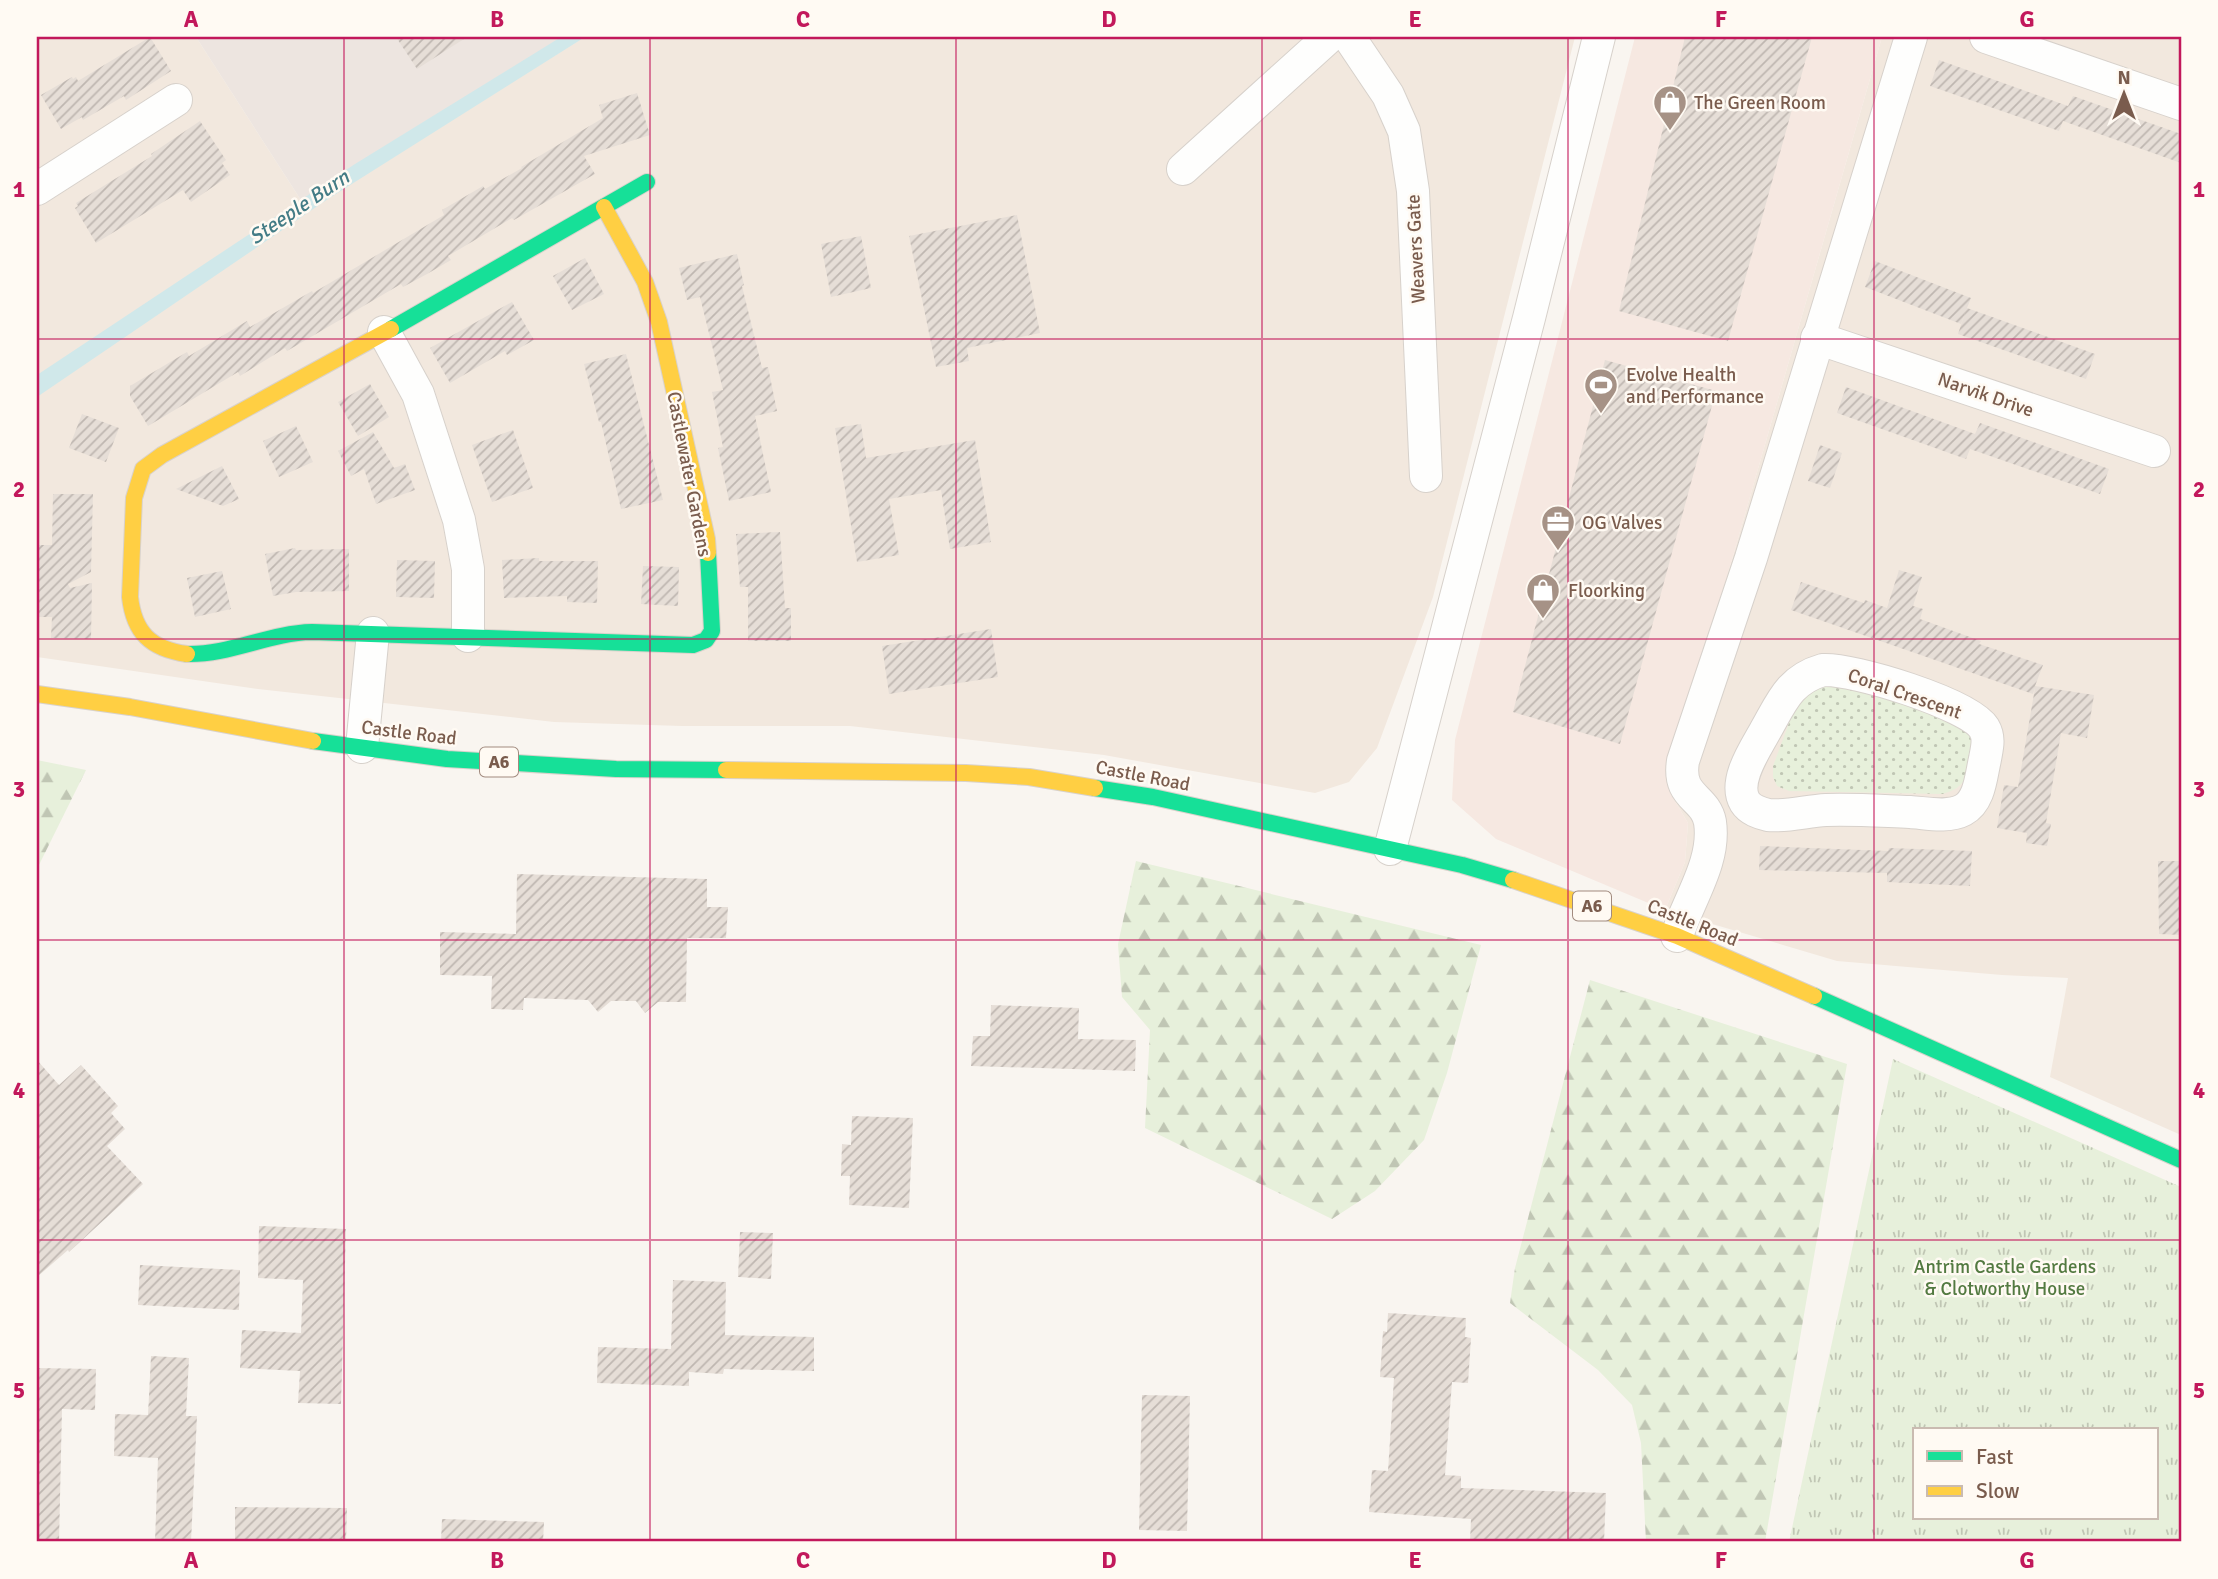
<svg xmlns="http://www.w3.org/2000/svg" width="2218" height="1579" font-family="Signika,sans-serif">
  <defs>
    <pattern id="grass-dots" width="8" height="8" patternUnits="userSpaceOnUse" patternTransform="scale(1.75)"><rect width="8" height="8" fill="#e7f0db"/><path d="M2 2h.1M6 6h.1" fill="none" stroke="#c0c6b4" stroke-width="1.8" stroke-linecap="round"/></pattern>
    <pattern id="forest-firs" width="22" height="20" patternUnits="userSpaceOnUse" patternTransform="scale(1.75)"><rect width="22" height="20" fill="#e7f0db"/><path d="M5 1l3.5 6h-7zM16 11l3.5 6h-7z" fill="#c0c6b4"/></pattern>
    <pattern id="park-tufts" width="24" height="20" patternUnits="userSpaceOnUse" patternTransform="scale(1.75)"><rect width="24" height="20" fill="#e7f0db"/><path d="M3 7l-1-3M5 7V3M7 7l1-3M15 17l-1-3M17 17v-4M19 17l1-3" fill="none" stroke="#c0c6b4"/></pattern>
    <pattern id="building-hatch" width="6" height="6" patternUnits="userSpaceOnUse" patternTransform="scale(1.75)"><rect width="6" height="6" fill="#e6ded7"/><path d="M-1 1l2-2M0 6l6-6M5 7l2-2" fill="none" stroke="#bfb7b1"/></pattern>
  </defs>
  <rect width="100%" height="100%" fill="#f9f5f0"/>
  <g fill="#f2e8de">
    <polygon points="37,37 196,37 306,208 585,37 1575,37 1433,597 1377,748 1349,782 1315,793 1104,755 850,726 682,726 554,722 258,689 37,657"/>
    <polygon points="1882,37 2181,37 2181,1135 2050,1077 2068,978 2002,975 1837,961 1665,910 1685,862 1688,823 1669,791 1668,762 1710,636"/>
  </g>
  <polygon fill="#f6e8e1" points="1635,37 1882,37 1710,636 1668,762 1669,791 1688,823 1685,862 1665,910 1496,839 1452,800 1455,740"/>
  <polygon fill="#ede5e0" points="196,37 585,37 306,208"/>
  <path fill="url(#grass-dots)" d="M1828 678 1954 717 1971 731C1971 748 1974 774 1959 786 1955 790 1948 792 1943 794L1789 791 1777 786 1773 777V766L1799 696Z"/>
  <g fill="url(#forest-firs)">
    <polygon points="37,760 86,770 37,869"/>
    <polygon points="1136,861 1481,945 1447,1073 1424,1140 1375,1191 1332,1219 1145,1128 1150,1030 1122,997 1118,944"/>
    <polygon points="1590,980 1847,1064 1765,1542 1646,1542 1641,1443 1632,1405 1598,1370 1510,1303 1515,1268"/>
  </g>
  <path fill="url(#park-tufts)" fill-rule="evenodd" d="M1893 1059 2181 1187V1542H1789ZM1915 1430H2157V1518H1915Z"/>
  <polygon fill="#d0e8ea" points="561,37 585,37 328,199 37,397 37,375 355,164"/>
  <g fill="url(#building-hatch)">
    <polygon points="150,37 171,71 126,100 124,96 83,120 82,117 61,129 41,95 72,77 73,79 76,77 78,81"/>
    <polygon points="396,37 467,37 417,69"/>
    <polygon points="1685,37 1812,37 1728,341 1619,311"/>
    <polygon points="1939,60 2068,106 2073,96 2181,134 2181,163 2063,121 2059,131 1930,86"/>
    <polygon points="637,93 650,135 584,156 595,174 514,220 512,218 448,256 451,260 427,274 403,287 401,284 287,351 285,348 240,376 238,372 148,426 130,396 130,386 187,352 189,356 247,321 250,327 312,291 313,293 444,215 442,210 483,186 485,189 522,168 521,167 603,118 599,105"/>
    <polygon points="200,121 226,160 222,163 230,175 191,202 183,190 96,243 75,208 78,206 76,203 152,156 151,154"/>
    <polygon points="1017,215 1040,333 967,348 969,361 936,367 909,236"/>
    <polygon points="861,236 871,288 831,297 821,244"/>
    <polygon points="737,254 744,285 742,286 762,368 768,367 777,411 755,416 771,492 729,501 718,448 723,447 712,392 723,390 700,297 687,300 679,268"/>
    <polygon points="585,258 604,294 572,310 553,276"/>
    <polygon points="1875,261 1971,298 1967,308 2095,354 2086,379 1958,334 1966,310 1961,324 1865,287"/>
    <polygon points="512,302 534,340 507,355 505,351 450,383 430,348"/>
    <polygon points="626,354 663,500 621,509 601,422 599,422 584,364"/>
    <polygon points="1605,360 1716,391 1620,744 1513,712"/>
    <polygon points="370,384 389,417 358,436 338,402"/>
    <polygon points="1846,387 1975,434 1980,423 2109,469 2100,494 1970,449 1966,459 1837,413"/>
    <polygon points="82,414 119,428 106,462 69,448"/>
    <polygon points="861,424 866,458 975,440 991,542 950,549 941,490 889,499 899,555 857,562 835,428"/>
    <polygon points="296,426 313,462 279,477 263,441"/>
    <polygon points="513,430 533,488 492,502 472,445"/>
    <polygon points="373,432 394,468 405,464 415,490 376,504 364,469 351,476 338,451"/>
    <polygon points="1820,445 1842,453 1830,488 1808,481"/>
    <polygon points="222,466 239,499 223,506 176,489"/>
    <polygon points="53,494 93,494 91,572 68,584 70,588 92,583 91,639 51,638 52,617 38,617 39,545 52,545"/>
    <polygon points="780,532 785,608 791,608 791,641 748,641 748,587 740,587 736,534"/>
    <polygon points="295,548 296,550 349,549 349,591 296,592 273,596 265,554"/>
    <polygon points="539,558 539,561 598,561 597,603 567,602 567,596 504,598 502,560"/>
    <polygon points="397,560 435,561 434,598 396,597"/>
    <polygon points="643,566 679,567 678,606 641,604"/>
    <polygon points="1899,570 1922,577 1913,606 1923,609 1920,619 1981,641 1979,644 2043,665 2035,686 2094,695 2087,738 2061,733 2046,823 2051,824 2047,846 2026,843 2027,833 1997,828 2004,785 2018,787 2035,688 2033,694 1791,610 1801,582 1864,603 1865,600 1887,608"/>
    <polygon points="222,571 231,609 195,617 187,578"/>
    <polygon points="991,629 998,677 889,694 882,646"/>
    <polygon points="1760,846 1888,851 1889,848 1972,851 1970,886 1887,882 1887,873 1759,870"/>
    <polygon points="2158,861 2181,861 2181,935 2159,934"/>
    <polygon points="517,874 707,879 707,907 728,907 726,938 687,938 686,1002 658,1002 645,1013 636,1001 611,1001 598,1012 588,1000 524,998 523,1010 491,1009 492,976 440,975 440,932 516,934"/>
    <polygon points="991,1005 1079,1008 1078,1039 1136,1040 1135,1071 971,1066 973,1036 990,1036"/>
    <polygon points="37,1060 59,1085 81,1065 118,1106 111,1113 125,1129 107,1146 143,1184 69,1252 68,1250 37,1277"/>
    <polygon points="852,1116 913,1118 909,1208 849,1205 850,1176 841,1176 842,1144 851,1145"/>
    <polygon points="259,1226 346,1229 341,1404 298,1403 300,1371 240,1368 242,1330 301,1333 303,1280 258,1278"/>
    <polygon points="740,1232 773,1233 771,1279 738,1277"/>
    <polygon points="140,1265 240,1270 239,1310 138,1305"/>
    <polygon points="673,1280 726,1282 725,1335 814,1337 814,1371 724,1369 723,1374 689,1372 689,1386 597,1383 598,1347 671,1349"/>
    <polygon points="1388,1313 1466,1318 1465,1337 1471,1338 1468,1383 1452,1382 1445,1475 1461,1476 1461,1488 1606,1493 1604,1542 1470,1542 1471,1519 1369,1512 1372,1470 1388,1471 1394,1378 1380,1377 1383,1331 1387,1332"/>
    <polygon points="151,1356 189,1358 186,1416 197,1416 191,1542 155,1542 158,1458 114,1456 115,1414 148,1415"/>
    <polygon points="37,1368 96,1369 95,1410 62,1409 59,1542 37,1542"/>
    <polygon points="1142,1395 1190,1396 1187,1531 1139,1530"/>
    <polygon points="235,1507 347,1508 346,1542 235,1542"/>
    <polygon points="442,1519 544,1522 543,1542 441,1542"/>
  </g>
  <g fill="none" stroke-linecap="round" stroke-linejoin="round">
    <g stroke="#d7d1cb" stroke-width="34">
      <g id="street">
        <polyline points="1349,37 1388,95 1404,131 1413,191 1426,476"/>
        <polyline points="1986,37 2181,104"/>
        <polyline points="1183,169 1329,37"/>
        <polyline points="37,189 176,100"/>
        <polyline points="384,332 418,394 459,520 468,569 468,636"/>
        <polyline points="1817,338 2154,451"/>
        <path d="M1823 670C1852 668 1969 704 1984 728 1990 738 1987 748 1985 759 1981 776 1980 801 1963 810 1948 818 1926 813 1910 812 1882 811 1854 809 1826 810 1807 811 1786 817 1768 815 1760 813 1750 810 1745 802 1733 782 1754 751 1764 733 1781 704 1788 680 1823 670Z"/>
        <polyline points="362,747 373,633"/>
        <polyline points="1390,849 1529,318 1599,37"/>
        <path d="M1677 936C1688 900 1716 862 1710 822 1705 796 1677 798 1683 761L1751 558 1911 37"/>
      </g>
    </g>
    <g stroke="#d9d2cb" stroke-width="18">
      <g id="fast">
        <polyline points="391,329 647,182"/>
        <path d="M187 654C230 655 269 633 312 632L693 645 706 640 712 631 708 553"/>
        <polyline points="313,741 447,759 616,769 726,770"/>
        <polyline points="1095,788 1153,797 1462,865 1513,880"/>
        <polyline points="1814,996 2181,1160"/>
      </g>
    </g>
    <g stroke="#d9d2cb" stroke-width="18">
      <g id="slow">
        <polyline points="604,207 645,282 659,322 707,539 708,553"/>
        <path d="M187 654C151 649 134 633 130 597L134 498 143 469 162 455 391 329"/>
        <polyline points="37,694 130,707 313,741"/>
        <polyline points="726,770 966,773 1029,777 1095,788"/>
        <polyline points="1513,880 1677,936 1814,996"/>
      </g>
    </g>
    <use href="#street" stroke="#fefefd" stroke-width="32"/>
    <use href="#fast" stroke="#16e098" stroke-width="16"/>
    <use href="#slow" stroke="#ffcf43" stroke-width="16"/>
  </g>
  <path fill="none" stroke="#c2185b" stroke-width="2" stroke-opacity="0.55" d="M344 37V1542M650 37V1542M956 37V1542M1262 37V1542M1568 37V1542M1874 37V1542M37 339H2181M37 639H2181M37 940H2181M37 1240H2181"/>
  <defs>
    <g id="shop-pin" transform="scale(1.75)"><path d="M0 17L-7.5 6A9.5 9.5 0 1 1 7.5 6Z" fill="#a69286" stroke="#fffaf3"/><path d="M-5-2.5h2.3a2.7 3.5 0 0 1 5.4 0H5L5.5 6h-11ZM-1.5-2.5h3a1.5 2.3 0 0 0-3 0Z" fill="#fff"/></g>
    <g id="stadium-pin" transform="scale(1.75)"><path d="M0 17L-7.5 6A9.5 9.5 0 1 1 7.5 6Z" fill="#a69286" stroke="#fffaf3"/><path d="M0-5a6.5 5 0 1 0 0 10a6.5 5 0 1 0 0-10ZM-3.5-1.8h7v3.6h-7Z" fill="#fff"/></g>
    <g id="office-pin" transform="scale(1.75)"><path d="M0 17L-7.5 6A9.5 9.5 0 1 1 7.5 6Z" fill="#a69286" stroke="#fffaf3"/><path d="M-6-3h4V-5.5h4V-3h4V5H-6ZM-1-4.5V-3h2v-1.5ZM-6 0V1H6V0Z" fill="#fff"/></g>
  </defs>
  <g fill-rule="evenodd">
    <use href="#shop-pin" x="1670" y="102"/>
    <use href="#stadium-pin" x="1601" y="385"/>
    <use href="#office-pin" x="1558" y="522"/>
    <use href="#shop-pin" x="1543" y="590"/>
  </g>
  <g text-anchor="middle" stroke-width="5" stroke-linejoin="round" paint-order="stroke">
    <g fill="#fffaf3" stroke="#a28b7f" stroke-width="2">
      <rect x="480" y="747.5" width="38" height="29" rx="5"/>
      <rect x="1573" y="891.5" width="38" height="29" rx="5"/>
    </g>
    <g font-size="18" font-weight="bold" fill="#7a5c4d">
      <text x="499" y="768">A6</text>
      <text x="1592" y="912">A6</text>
    </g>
    <g font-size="19" fill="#7a5c4d" stroke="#fffaf3" text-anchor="start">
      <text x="1694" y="109">The Green Room</text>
      <text x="1626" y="381">Evolve Health<tspan x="1626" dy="22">and Performance</tspan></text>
      <text x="1582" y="529">OG Valves</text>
      <text x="1568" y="597">Floorking</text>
    </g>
    <g font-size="19" fill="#7a5c4d" stroke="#fffaf3">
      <text transform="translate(1415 249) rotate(-93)" y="7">Weavers Gate</text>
      <text transform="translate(1986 394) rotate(19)" y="7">Narvik Drive</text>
      <text transform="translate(690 474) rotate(79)" y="7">Castlewater Gardens</text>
      <text transform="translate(1905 693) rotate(19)" y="7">Coral Crescent</text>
      <text transform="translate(409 732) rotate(7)" y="7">Castle Road</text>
      <text transform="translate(1143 775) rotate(11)" y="7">Castle Road</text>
      <text transform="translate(1693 922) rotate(22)" y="7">Castle Road</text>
    </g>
    <g font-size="19" fill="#537a41" stroke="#fffaf3">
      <text x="2005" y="1273">Antrim Castle Gardens<tspan x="2005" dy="22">&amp; Clotworthy House</tspan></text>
    </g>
    <g font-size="21" font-style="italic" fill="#437c86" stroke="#fffaf3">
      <text transform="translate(299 207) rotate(-34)" y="7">Steeple Burn</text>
    </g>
  </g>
  <rect width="2218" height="1579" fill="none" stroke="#fffaf3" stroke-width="77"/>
  <rect x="1913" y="1428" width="245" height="91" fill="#fffaf3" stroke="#cabbb1" stroke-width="2"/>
  <rect x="1927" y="1451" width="35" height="10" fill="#16e098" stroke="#cabbb1" stroke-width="2"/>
  <text x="1976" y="1464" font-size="21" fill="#7a5c4d">Fast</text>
  <rect x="1927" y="1486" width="35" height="10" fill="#ffcf43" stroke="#cabbb1" stroke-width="2"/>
  <text x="1976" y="1498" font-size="21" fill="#7a5c4d">Slow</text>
  <g transform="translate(2124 94)" stroke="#fffaf3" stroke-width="5" paint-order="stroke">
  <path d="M0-5L12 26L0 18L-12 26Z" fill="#7a5c4d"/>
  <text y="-10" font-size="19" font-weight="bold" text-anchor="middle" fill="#7a5c4d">N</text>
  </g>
  <rect x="38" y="38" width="2142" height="1502" fill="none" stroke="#c2185b" stroke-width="2.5"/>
  <g font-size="23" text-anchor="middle" font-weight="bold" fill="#c2185b">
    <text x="191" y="27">A</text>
    <text x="497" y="27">B</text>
    <text x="803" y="27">C</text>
    <text x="1109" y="27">D</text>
    <text x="1415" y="27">E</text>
    <text x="1721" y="27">F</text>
    <text x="2027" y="27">G</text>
    <text x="19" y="197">1</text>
    <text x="2199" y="197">1</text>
    <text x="19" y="497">2</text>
    <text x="2199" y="497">2</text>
    <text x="19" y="797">3</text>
    <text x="2199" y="797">3</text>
    <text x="19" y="1098">4</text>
    <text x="2199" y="1098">4</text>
    <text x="19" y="1398">5</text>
    <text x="2199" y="1398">5</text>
    <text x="191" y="1568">A</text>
    <text x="497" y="1568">B</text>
    <text x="803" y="1568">C</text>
    <text x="1109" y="1568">D</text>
    <text x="1415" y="1568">E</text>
    <text x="1721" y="1568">F</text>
    <text x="2027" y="1568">G</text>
  </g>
</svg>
